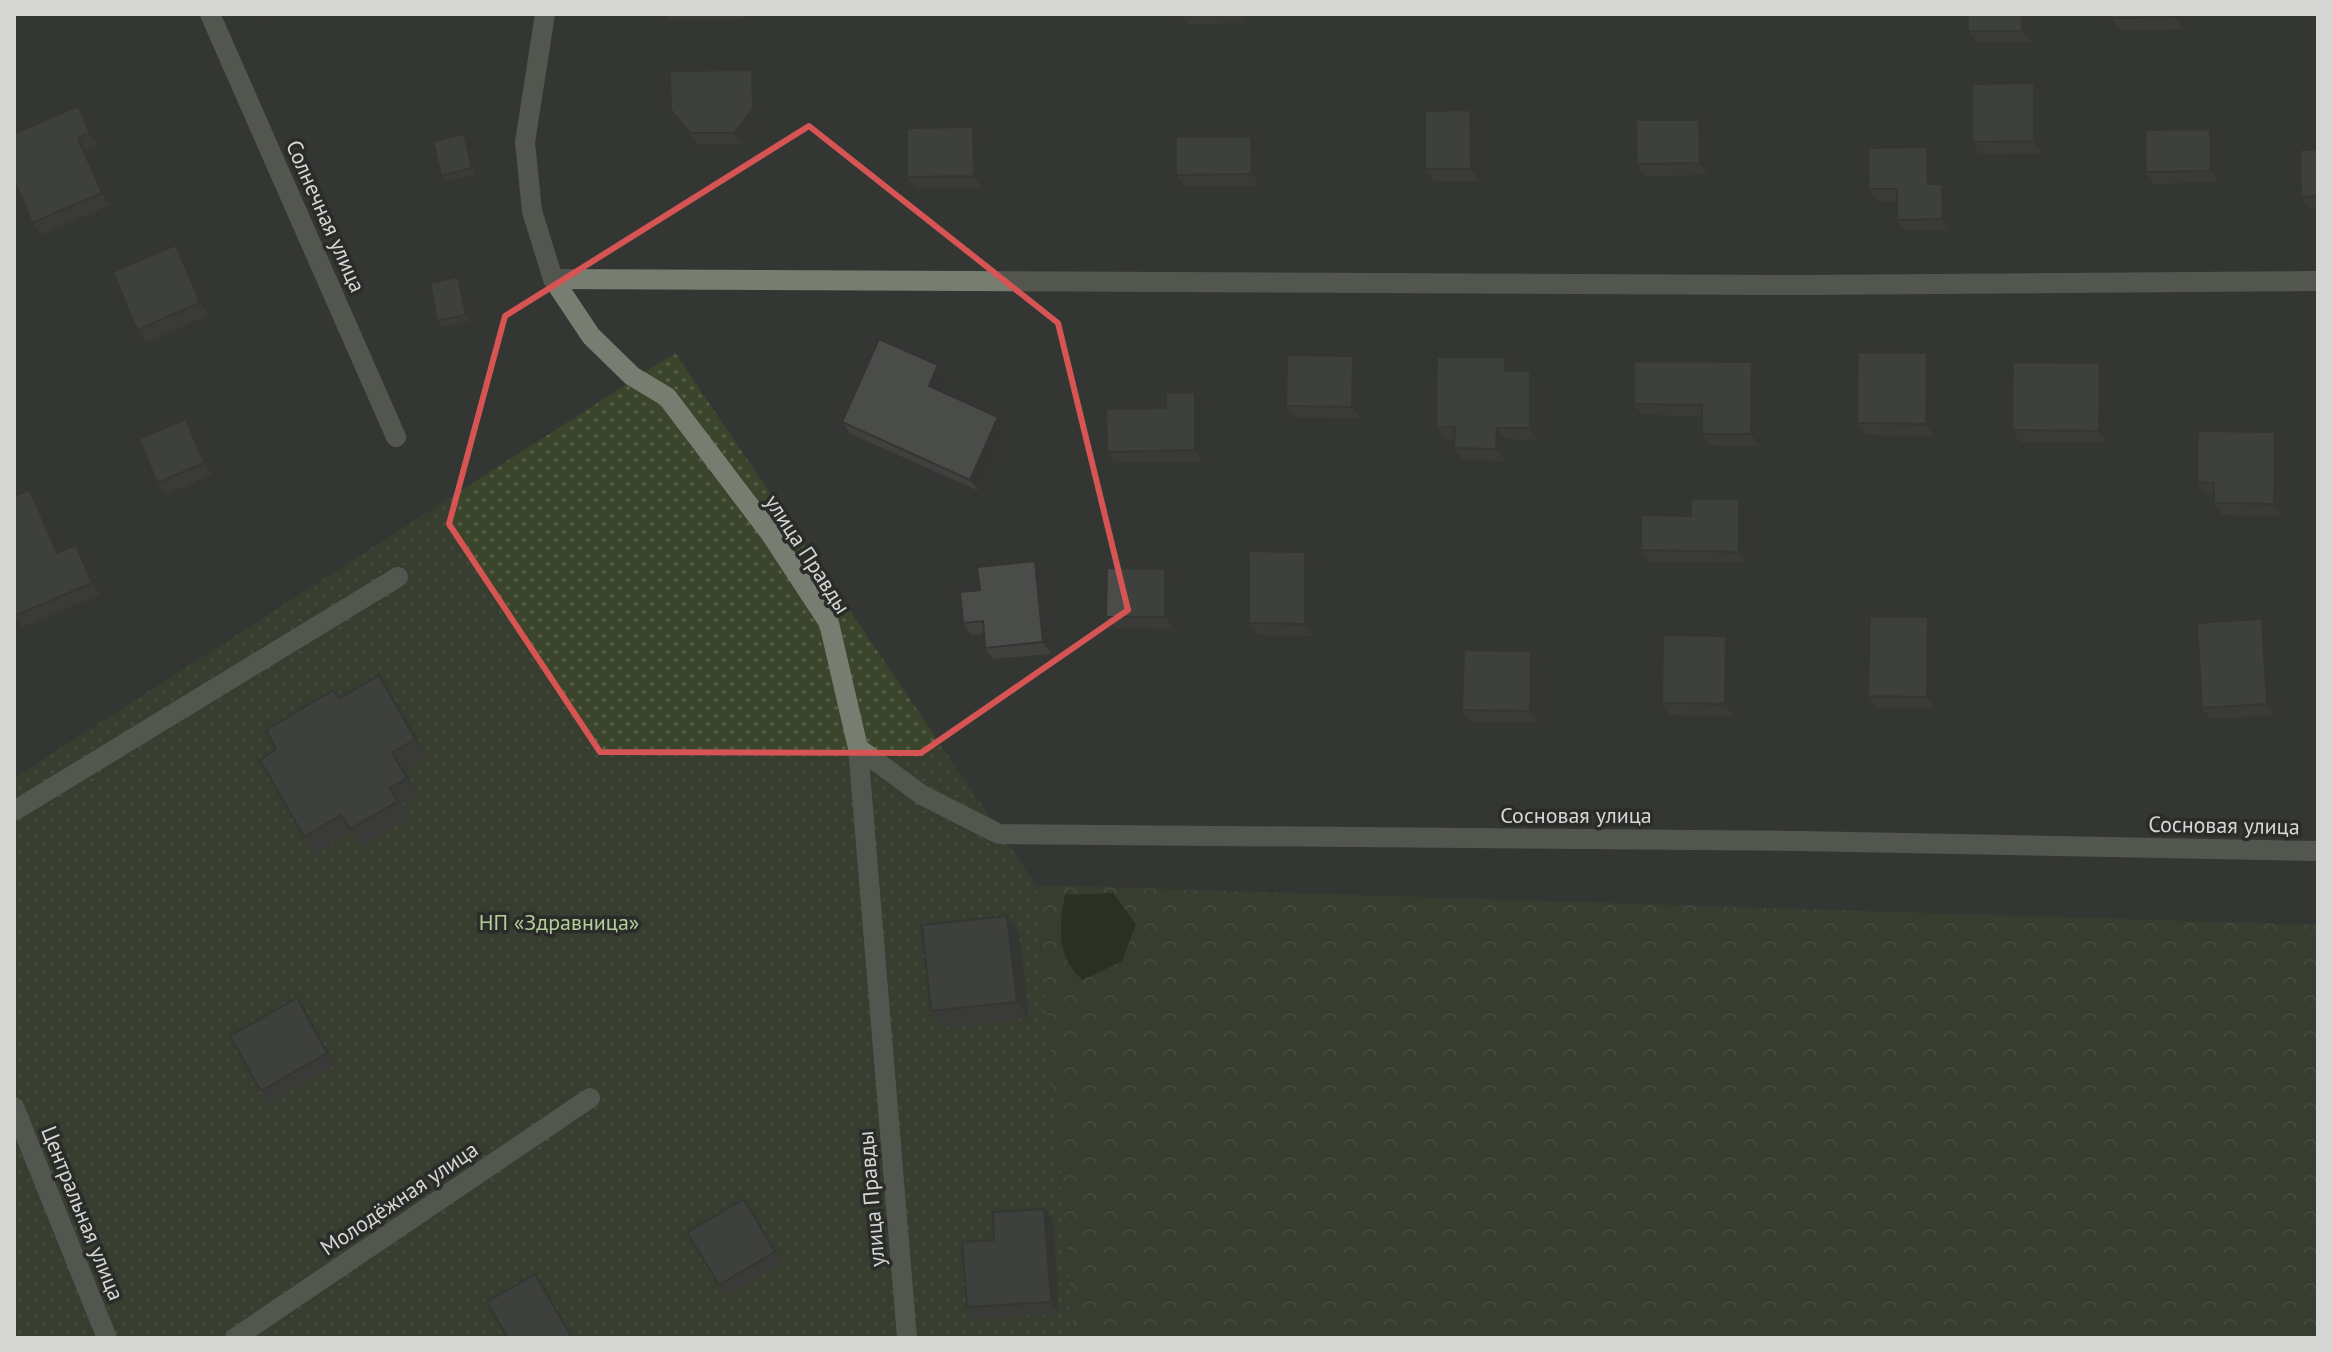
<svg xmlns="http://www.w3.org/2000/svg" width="2332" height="1352" font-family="'PT Sans',sans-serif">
  <defs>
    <pattern id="forest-crowns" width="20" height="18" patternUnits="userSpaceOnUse" patternTransform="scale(2)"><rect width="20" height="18" fill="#3a452c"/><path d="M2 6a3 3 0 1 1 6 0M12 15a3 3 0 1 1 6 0" fill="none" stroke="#565f4a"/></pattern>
    <pattern id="garden-dots" width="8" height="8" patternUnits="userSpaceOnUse" patternTransform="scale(2)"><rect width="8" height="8" fill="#3a452c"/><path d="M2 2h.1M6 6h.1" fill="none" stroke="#565f4a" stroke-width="1.8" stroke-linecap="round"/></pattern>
  </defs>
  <rect width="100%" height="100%" fill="#343633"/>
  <polygon fill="url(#forest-crowns)" points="1036,885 2318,925 2318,1338 1074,1338"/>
  <polygon fill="url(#garden-dots)" points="675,353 1036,885 1074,1338 14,1338 14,778"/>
  <path fill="#1d280f" d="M1113 893 1136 924 1122 961 1082 980C1056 955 1059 928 1065 895Z"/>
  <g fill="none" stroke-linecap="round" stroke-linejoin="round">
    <g stroke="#777d70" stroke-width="20">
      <polyline points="210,14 396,437"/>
      <polyline points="545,14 525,142 532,211 553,279 591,336 632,376 667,397 770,533 829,623 858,748 907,1338"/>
      <polyline points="553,279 1804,285 2318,281"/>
      <polyline points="858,748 922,795 999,834 1799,841 2318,851"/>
      <polyline points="14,811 398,577"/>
      <polyline points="14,1107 107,1338"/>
      <polyline points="235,1338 590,1098"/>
    </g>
  </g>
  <g fill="#40413f">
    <polygon points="259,14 272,14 262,18"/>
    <polygon points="666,14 746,14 746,19 670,20"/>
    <polygon points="1180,14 1247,14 1247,23 1187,24"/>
    <polygon points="2030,14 2031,42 1977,43 1968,31"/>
    <polygon points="2112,14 2183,14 2183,29 2120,30 2112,18"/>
    <polygon points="760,81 761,121 742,144 699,145 671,110"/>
    <polygon points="2042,95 2042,153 1980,154 1972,142"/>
    <polygon points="1470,110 1478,122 1479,181 1434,181 1425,169"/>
    <polygon points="86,118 98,145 86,150 110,205 41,235 32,223"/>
    <polygon points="1699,120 1707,131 1708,175 1645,176 1637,164"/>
    <polygon points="973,127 982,139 982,188 915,188 907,177"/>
    <polygon points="2210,129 2218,141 2219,182 2154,184 2146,172"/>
    <polygon points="464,134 468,140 476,174 445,182 441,176"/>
    <polygon points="1251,136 1259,148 1260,186 1185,187 1176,175"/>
    <polygon points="2318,150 2318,208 2309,208 2301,197"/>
    <polygon points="1935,159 1936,184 1942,184 1951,196 1951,231 1905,231 1897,220 1897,201 1877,201 1869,189"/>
    <polygon points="176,245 184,257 209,315 146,342 137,330"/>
    <polygon points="462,283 470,321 442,327 437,321"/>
    <polygon points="1927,353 1935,365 1934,436 1865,435 1857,423"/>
    <polygon points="1505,357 1513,371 1539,383 1538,440 1505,439 1505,461 1463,460 1454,448 1455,439 1445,439 1436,427"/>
    <polygon points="1752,362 1760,374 1759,446 1710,445 1702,434 1702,416 1642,415 1634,404"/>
    <polygon points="2100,363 2108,375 2107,443 2020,442 2012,430"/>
    <polygon points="1361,368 1361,418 1295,417 1286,406"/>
    <polygon points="947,377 940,391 1006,429 979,491 851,434 842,422"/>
    <polygon points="1195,392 1203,404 1203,462 1115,463 1107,452 1166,408"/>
    <polygon points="194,431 212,474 166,495 157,483"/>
    <polygon points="2275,432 2283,444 2282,516 2222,515 2214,503 2214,494 2205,494 2197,482"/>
    <polygon points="30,490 38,501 59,552 84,557 100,594 22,627 14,615"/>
    <polygon points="1748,511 1747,563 1649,562 1641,550 1691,516"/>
    <polygon points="1305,552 1314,563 1313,636 1257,635 1249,623"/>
    <polygon points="1035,561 1043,573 1051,654 993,659 985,648 984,634 972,635 963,623 980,590"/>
    <polygon points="1165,569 1174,580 1173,629 1115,628 1106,617"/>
    <polygon points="1928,617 1936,629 1935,708 1876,708 1868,696"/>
    <polygon points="2262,619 2270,631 2275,715 2210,719 2202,708"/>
    <polygon points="1726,636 1734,648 1733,716 1670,715 1662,703"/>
    <polygon points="1531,651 1539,663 1538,723 1470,722 1462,710"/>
    <polygon points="390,692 427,756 404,770 419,795 402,805 410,818 362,846 352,832 316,854 304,837 276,749 339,699"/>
    <polygon points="1007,916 1019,933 1029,1019 943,1028 931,1011"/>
    <polygon points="297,998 305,1010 335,1065 269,1103 261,1091"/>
    <polygon points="752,1211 783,1263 727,1296 719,1285"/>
    <polygon points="1053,1220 1059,1314 975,1319 967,1307 994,1240"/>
  </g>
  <g fill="#343533">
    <polygon points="1241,14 1247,14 1247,23"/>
    <polygon points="2022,14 2030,14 2031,42 2022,31"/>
    <polygon points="2175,14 2183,14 2183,29 2175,17"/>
    <polygon points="752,70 760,81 761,121 742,144 734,133"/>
    <polygon points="2034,83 2042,95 2042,153 2034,141"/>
    <polygon points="78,106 86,118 98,145 90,133"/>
    <polygon points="1470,110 1478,122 1479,181 1471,169"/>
    <polygon points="1699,120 1707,131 1708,175 1700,163"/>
    <polygon points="973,127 982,139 982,188 974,176"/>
    <polygon points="2210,129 2218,141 2219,182 2211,171"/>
    <polygon points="464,134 468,140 476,174 472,168"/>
    <polygon points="1251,136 1259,148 1260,186 1252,174"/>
    <polygon points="78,138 86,150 110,205 102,193"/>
    <polygon points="1927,147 1935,159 1936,196 1928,184"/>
    <polygon points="1942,184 1951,196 1951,231 1943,219"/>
    <polygon points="176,245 184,257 209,315 200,303"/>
    <polygon points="458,277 462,283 470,321 466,315"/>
    <polygon points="1927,353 1935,365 1934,436 1926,424"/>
    <polygon points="1353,356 1361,368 1361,418 1352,407"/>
    <polygon points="1505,357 1513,369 1513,382 1505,371"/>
    <polygon points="1752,362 1760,374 1759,446 1751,434"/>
    <polygon points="2100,363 2108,375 2107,443 2099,431"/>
    <polygon points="938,365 947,377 937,398 929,386"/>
    <polygon points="1530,371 1539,383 1538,440 1530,428"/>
    <polygon points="1195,392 1203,404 1203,462 1195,450"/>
    <polygon points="998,417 1006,429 979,491 970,480"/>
    <polygon points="186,419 194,431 212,474 204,463"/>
    <polygon points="1497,428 1505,439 1505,461 1496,449"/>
    <polygon points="2275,432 2283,444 2282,516 2274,504"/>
    <polygon points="30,490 38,501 65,565 57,553"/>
    <polygon points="1739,499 1748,511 1747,563 1739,552"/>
    <polygon points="76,545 84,557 100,594 92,583"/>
    <polygon points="1305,552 1314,563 1313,636 1305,624"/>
    <polygon points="1035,561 1043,573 1051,654 1043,642"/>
    <polygon points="1165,569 1174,580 1173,629 1165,617"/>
    <polygon points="1928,617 1936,629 1935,708 1927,697"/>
    <polygon points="2262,619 2270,631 2275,715 2267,704"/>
    <polygon points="1726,636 1734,648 1733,716 1725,704"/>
    <polygon points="1531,651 1539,663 1538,723 1530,711"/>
    <polygon points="379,675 390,692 427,756 415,739"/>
    <polygon points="392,753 404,770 419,795 407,778"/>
    <polygon points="1007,916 1019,933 1029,1019 1017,1002"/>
    <polygon points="297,998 305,1010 335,1065 327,1053"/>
    <polygon points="744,1199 752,1211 783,1263 775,1252"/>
    <polygon points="1044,1209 1053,1220 1059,1314 1051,1302"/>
    <polygon points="535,1274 543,1286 573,1338 572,1338"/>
  </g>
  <g fill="#4a4c49" stroke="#343533" stroke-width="2">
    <rect x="1968" y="14" width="54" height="17"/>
    <polygon points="2112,14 2175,14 2175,17 2112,18"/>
    <polygon points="752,70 753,109 734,133 690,133 671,110 670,71"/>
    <polygon points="2034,83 2034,141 1972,142 1972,84"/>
    <polygon points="78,106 90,133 78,138 102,193 32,223 14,180 14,134"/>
    <polygon points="1470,110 1471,169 1425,169 1425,111"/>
    <polygon points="1636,120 1699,120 1700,163 1637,164"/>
    <polygon points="973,127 974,176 907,177 907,128"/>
    <polygon points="2210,129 2211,171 2146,172 2145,130"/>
    <polygon points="464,134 472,168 441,176 433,141"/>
    <polygon points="1251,136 1252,174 1176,175 1176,137"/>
    <polygon points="1927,147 1928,184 1942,184 1943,219 1897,220 1897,189 1869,189 1868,148"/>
    <polygon points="2300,150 2318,150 2318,196 2301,197"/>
    <polygon points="176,245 200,303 137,330 113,272"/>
    <polygon points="458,277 466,315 437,321 430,283"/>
    <polygon points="879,339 938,365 929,386 998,417 970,480 842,422"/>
    <polygon points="1858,352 1927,353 1926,424 1857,423"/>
    <polygon points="1287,355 1353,356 1352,407 1286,406"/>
    <polygon points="1437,357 1505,357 1505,371 1530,371 1530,428 1497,428 1496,449 1454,448 1455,427 1436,427"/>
    <polygon points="1634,361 1752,362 1751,434 1702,434 1702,405 1634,404"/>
    <polygon points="2013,362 2100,363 2099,431 2012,430"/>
    <polygon points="1195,392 1195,450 1107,452 1106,409 1166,408 1166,393"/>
    <polygon points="186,419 204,463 157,483 139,439"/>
    <polygon points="2198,431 2275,432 2274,504 2214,503 2214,483 2197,482"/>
    <polygon points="30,490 57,553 76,545 92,583 14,616 14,496"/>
    <polygon points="1691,499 1739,499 1739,552 1641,550 1641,515 1691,516"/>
    <polygon points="1249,551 1305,552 1305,624 1249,623"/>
    <polygon points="1035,561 1043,642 985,648 983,621 963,623 960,592 980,590 977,567"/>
    <polygon points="1107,568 1165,569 1165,617 1106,617"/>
    <polygon points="1870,616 1928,617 1927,697 1868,696"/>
    <polygon points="2262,619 2267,704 2202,708 2197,623"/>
    <polygon points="1663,635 1726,636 1725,704 1662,703"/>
    <polygon points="1464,650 1531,651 1530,711 1462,710"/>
    <polygon points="379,675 415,739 392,753 407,778 390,788 398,801 350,829 341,815 304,837 260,760 276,749 266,730 333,690 339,699"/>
    <polygon points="1007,916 1017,1002 931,1011 922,925"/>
    <polygon points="297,998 327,1053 261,1091 230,1036"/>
    <polygon points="744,1199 775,1252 719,1285 687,1232"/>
    <polygon points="1044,1209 1051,1302 967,1307 962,1242 994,1240 993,1212"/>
    <polygon points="535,1274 572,1338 508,1338 487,1302"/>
  </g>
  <path d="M0 0H2332V1352H0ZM809 126 1058 323 1128 610 921 753 600 752 449 524 505 316Z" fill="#343633" fill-opacity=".55" fill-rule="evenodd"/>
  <path fill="none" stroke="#d65453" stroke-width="6" stroke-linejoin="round" d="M809 126 1058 323 1128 610 921 753 600 752 449 524 505 316Z"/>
  <g text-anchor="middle" stroke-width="7" stroke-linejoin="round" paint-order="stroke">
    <g font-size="22" fill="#d6d7d5" stroke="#2a2c29">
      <text transform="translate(326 216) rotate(66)" y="8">Солнечная улица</text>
      <text transform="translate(808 554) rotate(57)" y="8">улица Правды</text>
      <text x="1576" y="823">Сосновая улица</text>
      <text transform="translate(2224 825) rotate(1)" y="8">Сосновая улица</text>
      <text transform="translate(399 1198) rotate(-34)" y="8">Молодёжная улица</text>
      <text transform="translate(871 1199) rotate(-95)" y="8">улица Правды</text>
      <text transform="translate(83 1213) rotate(68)" y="8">Центральная улица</text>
    </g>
    <g font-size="22" fill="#b5cd99" stroke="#2a2c29">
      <text x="559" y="930">НП «Здравница»</text>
    </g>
  </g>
  <rect width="2332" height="1352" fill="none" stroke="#d6d7d5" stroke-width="32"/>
</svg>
